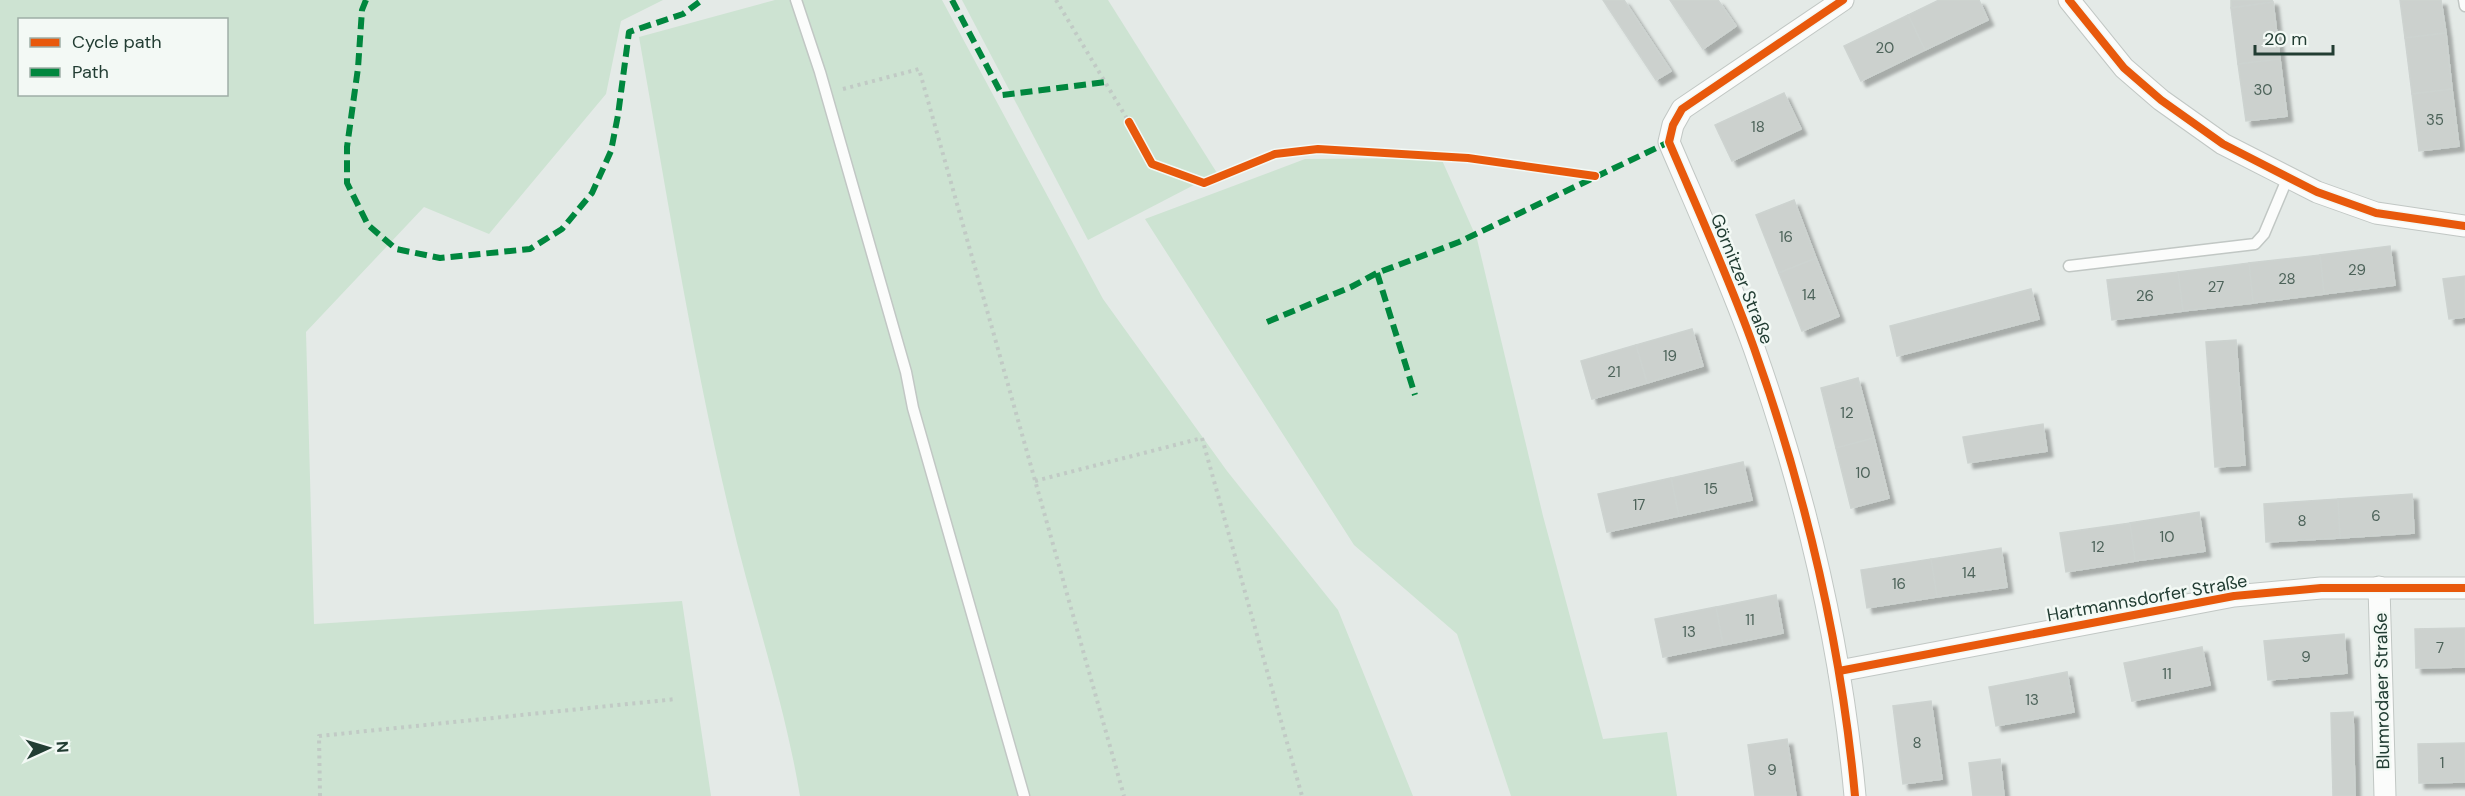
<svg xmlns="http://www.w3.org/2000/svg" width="2465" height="796" font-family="'DM Sans',sans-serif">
  <defs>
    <filter id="shadow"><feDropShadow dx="5.5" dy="5.5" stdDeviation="1.5" flood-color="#0004"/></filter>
  </defs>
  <rect width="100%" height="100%" fill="#e4eae7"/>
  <g fill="#cde3d2" fill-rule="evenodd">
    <path d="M0 0H663L621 21 606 94 489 234 424 207 306 332 314 624 682 601 711 796H0ZM20 20H226V94H20Z"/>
    <path d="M775 0H942L1103 299 1227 471 1338 610 1413 796H800C784 699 751 606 729 510 692 354 667 195 639 37Z"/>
    <polygon points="962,0 1108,0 1217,173 1088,240"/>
    <polygon points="1441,158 1477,239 1543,516 1603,739 1667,732 1677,796 1511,796 1457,634 1354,545 1145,219 1305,159"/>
  </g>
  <g fill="#ccd1ce" stroke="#cdd3d0" stroke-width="1.5" filter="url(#shadow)">
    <polygon points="1603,0 1624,0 1671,71 1656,80"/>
    <polygon points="1670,0 1718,0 1736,26 1703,49"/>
    <polygon points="1939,0 1979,0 1988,20 1925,50 1908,15"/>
    <polygon points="2231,0 2272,0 2273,2 2231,8"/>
    <polygon points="2400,0 2441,0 2446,33 2405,38"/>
    <polygon points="2273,2 2280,59 2238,64 2231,8"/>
    <polygon points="1908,15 1925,50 1861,81 1844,46"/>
    <polygon points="2446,33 2452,89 2412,94 2405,38"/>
    <polygon points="2280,59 2287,116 2246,121 2238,64"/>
    <polygon points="2452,89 2459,146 2419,151 2412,94"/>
    <polygon points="1784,93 1801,129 1732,161 1715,125"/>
    <polygon points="1794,200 1816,258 1779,273 1756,215"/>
    <polygon points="2390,246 2395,285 2324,294 2320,255"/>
    <polygon points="2320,255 2324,294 2253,303 2249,263"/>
    <polygon points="1816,258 1839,316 1802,331 1779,273"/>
    <polygon points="2249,263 2253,303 2183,311 2178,272"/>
    <polygon points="2178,272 2183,311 2112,320 2107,280"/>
    <polygon points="2465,276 2465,317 2449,319 2443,279"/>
    <polygon points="2031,289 2039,319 1897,356 1890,326"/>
    <polygon points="1692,329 1703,366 1647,383 1636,345"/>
    <polygon points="2236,340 2245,465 2215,467 2206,342"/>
    <polygon points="1636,345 1647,383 1592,399 1581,361"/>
    <polygon points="1858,378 1874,438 1836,448 1821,388"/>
    <polygon points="2043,424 2047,451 1968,463 1963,437"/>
    <polygon points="1874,438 1889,498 1851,508 1836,448"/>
    <polygon points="1743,462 1752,500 1679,516 1671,478"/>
    <polygon points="1671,478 1679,516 1607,532 1598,494"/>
    <polygon points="2412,494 2414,533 2340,538 2338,499"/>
    <polygon points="2338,499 2340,538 2266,542 2264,504"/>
    <polygon points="2199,512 2205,551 2135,561 2130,523"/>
    <polygon points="2130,523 2135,561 2066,572 2060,533"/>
    <polygon points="2001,548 2007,587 1937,597 1931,559"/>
    <polygon points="1931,559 1937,597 1867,608 1861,570"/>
    <polygon points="1776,595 1783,633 1723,645 1716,607"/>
    <polygon points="1716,607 1723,645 1663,657 1655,619"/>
    <polygon points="2465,628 2465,667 2416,668 2415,629"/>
    <polygon points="2344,634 2347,673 2268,680 2264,641"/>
    <polygon points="2202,647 2210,685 2132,701 2124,663"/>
    <polygon points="2067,672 2074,712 1996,726 1989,687"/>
    <polygon points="1931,701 1942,779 1903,784 1893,706"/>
    <polygon points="2353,712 2355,796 2333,796 2331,713"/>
    <polygon points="1787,739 1796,796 1755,796 1748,745"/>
    <polygon points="2465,743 2465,782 2419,783 2418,744"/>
    <polygon points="2000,759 2004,796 1973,796 1969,763"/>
  </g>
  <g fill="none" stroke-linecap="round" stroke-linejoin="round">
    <g stroke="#c1c7c4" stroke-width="13">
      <g id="service">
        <polyline points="796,0 820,72 906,372 913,408 1024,796"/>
        <polyline points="2464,0 2465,6"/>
        <polyline points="2069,266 2255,244 2264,234 2288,177"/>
      </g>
    </g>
    <g stroke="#c1c7c4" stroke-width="23">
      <g id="minor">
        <path d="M1843 0 1682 109 1673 125 1669 142C1698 210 1729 278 1754 348 1805 492 1841 644 1855 796"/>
        <polyline points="2069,0 2124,68 2161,100 2223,144 2317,192 2376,213 2465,226"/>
        <polyline points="2379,587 2385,796"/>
        <polyline points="1839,671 2234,596 2321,588 2465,588"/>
      </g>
    </g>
    <g stroke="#c1cac5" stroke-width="4" stroke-dasharray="3 4.5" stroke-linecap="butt">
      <polyline points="1056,0 1129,122"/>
      <polyline points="843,89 919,69 1124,796"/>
      <polyline points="1035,481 1202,438 1302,796"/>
      <polyline points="320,796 319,736 676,699"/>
    </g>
    <use href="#service" stroke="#fbfcfb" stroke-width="10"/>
    <use href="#minor" stroke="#fbfcfb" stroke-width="21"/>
    <g stroke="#00873e" stroke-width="6" stroke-dasharray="12 6" stroke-linecap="butt">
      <polyline points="366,0 362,10 358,68 347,147 347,183 368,225 396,249 440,258 530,249 562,229 592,193 611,151 618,115 629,32 683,14 702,0"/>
      <polyline points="952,0 1002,95 1106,82"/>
      <polyline points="1377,273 1415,395"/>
      <polyline points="1267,322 1351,287 1377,273 1459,242 1669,142"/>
    </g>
    <g stroke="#f3f9f5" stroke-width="11">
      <g id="cycleway">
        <path d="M1843 0 1682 109 1673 125 1669 142C1698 210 1729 278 1754 348 1805 492 1841 644 1855 796"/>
        <polyline points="2069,0 2124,68 2161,100 2223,144 2317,192 2376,213 2465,226"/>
        <polyline points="1129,122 1152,164 1204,183 1275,154 1318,149 1468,158 1595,176"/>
        <polyline points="1839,671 2234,596 2321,588 2465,588"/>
      </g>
    </g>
    <use href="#cycleway" stroke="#e8590c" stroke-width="8"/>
  </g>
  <g text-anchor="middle" stroke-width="5" stroke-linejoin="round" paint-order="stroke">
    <g font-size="15" fill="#4d635a">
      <text x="1885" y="53">20</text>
      <text x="2263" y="95">30</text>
      <text x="2435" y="125">35</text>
      <text x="1758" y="132">18</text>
      <text x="1786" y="242">16</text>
      <text x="2357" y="275">29</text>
      <text x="2287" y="284">28</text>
      <text x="2216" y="292">27</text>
      <text x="1809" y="300">14</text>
      <text x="2145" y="301">26</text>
      <text x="1670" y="361">19</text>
      <text x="1614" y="377">21</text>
      <text x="1847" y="418">12</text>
      <text x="1863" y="478">10</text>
      <text x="1711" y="494">15</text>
      <text x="1639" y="510">17</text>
      <text x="2376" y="521">6</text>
      <text x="2302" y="526">8</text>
      <text x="2167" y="542">10</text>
      <text x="2098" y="552">12</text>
      <text x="1969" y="578">14</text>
      <text x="1899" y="589">16</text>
      <text x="1750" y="625">11</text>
      <text x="1689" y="637">13</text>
      <text x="2440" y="653">7</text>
      <text x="2306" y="662">9</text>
      <text x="2167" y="679">11</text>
      <text x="2032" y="705">13</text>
      <text x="1917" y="748">8</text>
      <text x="2442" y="768">1</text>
      <text x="1772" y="775">9</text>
    </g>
    <g font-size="18" fill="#223d33" stroke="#f3f9f5">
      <text transform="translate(1742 279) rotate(68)" y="6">Görnitzer Straße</text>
      <text transform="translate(2147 598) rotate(-10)" y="6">Hartmannsdorfer Straße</text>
      <text transform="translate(2382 691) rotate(-91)" y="6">Blumrodaer Straße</text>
    </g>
  </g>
  <rect x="18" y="18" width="210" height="78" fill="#f3f9f5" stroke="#9faea7" stroke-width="1.5"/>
  <rect x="30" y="38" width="30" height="9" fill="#e8590c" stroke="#9faea7" stroke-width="1.5"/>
  <text x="72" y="48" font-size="18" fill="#223d33">Cycle path</text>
  <rect x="30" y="68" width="30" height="9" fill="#00873e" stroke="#9faea7" stroke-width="1.5"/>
  <text x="72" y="78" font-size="18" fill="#223d33">Path</text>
  <g transform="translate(48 748) rotate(86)" stroke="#f3f9f5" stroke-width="4.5" paint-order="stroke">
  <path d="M0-4.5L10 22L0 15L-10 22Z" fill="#223d33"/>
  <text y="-9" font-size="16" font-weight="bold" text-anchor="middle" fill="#223d33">N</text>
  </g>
  <path d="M2255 45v9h78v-9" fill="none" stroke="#223d33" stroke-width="3"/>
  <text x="2264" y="45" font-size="18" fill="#223d33" stroke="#f3f9f5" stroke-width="4.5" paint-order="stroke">20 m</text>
</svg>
